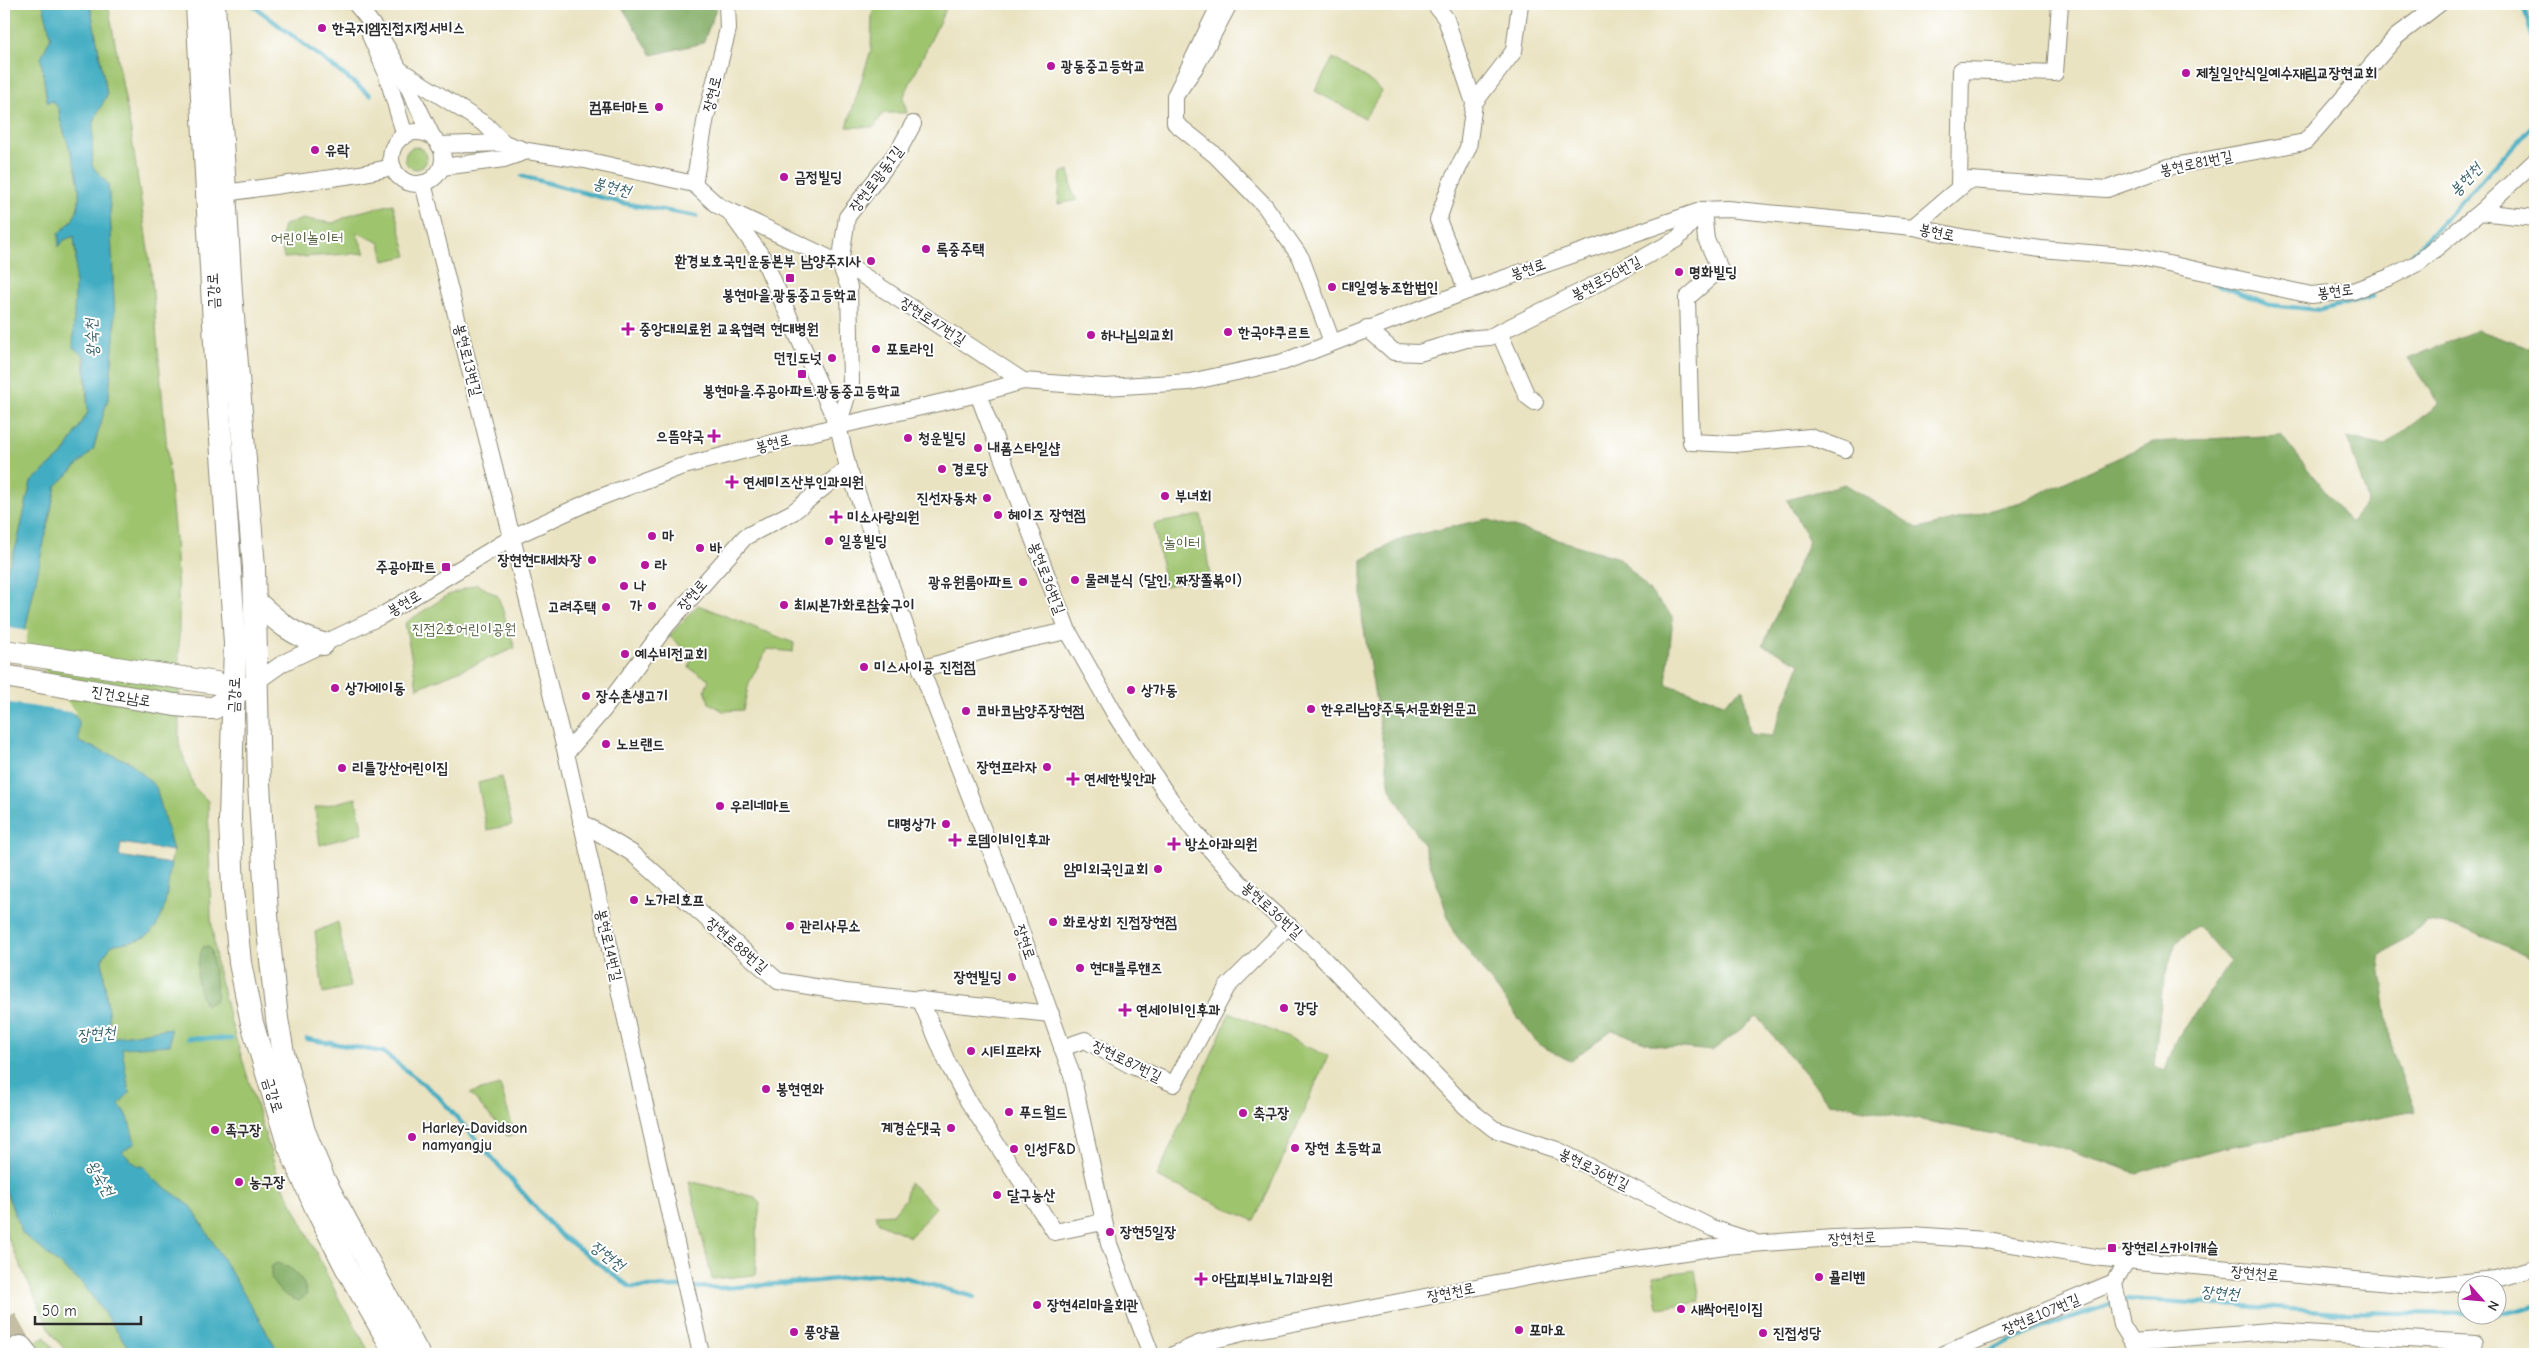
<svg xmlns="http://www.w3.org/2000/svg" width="2539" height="1358" font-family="'Comic Neue','Poor Story',sans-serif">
  <rect width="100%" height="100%" fill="#fff"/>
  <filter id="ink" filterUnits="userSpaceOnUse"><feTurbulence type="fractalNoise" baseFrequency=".02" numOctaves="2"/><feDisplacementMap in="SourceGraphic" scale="10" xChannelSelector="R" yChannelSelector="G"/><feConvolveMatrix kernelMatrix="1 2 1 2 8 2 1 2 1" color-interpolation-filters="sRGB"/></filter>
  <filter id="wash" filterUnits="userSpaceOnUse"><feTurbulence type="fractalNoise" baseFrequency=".0096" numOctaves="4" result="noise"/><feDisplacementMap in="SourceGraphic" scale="20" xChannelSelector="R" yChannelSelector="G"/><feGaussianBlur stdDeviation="1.12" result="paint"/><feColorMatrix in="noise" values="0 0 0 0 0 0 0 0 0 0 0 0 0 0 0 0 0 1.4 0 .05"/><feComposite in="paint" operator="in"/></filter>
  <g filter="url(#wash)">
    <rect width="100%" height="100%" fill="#eae3c2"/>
    <g fill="#9fc46e" stroke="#65784c">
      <path d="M4 4H43L51 37 41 58 47 102 53 101 59 109 60 119C68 148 90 192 73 219 69 225 63 229 59 233V246L64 240 74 236 88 412 64 453 31 482 17 544 4 578Z"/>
      <polygon points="90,4 108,4 131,132 151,271 175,539 179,612 179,744 194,787 208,801 211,917 217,968 230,1019 277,1173 344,1309 348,1312 370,1354 280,1354 191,1206 153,1179 145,1167 137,1165 121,1152 128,1117 119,1104 129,1092 121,1047 170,1045 170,1029 111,1038 102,959 112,945 145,937 161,914 173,851 156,787 130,762 79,742 22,645 56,486 93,450 109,395 115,325 110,208 108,184 92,166 93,122 107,95"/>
      <polygon points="876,4 948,4 903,98 907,113 883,113 874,127 847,127 871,50 872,14"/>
      <polygon points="1333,58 1366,78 1382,91 1365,118 1315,91"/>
      <circle cx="416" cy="158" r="11"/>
      <polygon points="1069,170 1073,195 1077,200 1058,204 1061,173"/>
      <polygon points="393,204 407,256 384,261 380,243 356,232 365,253 284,258 280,241 284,225 304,219 333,223 355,213"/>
      <polygon points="1201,515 1210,576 1165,586 1154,524"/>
      <polygon points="477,584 498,596 515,648 417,688 405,623 448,595"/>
      <polygon points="698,605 794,643 793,652 767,649 749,683 743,710 723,711 709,703 705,689 709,679 689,668 692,656 669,636"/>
      <polygon points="502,777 512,825 487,830 478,783"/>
      <polygon points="356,798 363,833 320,845 315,808"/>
      <polygon points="338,922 350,987 323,993 315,932"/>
      <polygon points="1230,1012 1328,1056 1255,1221 1157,1177"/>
      <polygon points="500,1085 515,1135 507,1136 470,1093"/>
      <polygon points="689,1181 755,1197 760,1204 756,1235 756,1275 712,1279"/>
      <polygon points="909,1182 936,1207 910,1237 879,1223 875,1215 893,1214 905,1199"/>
      <polygon points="4,1186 22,1233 84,1285 133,1354 68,1354 51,1332 4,1230"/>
      <polygon points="1695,1270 1700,1302 1658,1308 1653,1276"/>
      <polygon points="45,1337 57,1354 11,1354"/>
    </g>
    <g fill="#7faa61" stroke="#556a46" fill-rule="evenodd">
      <polygon points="620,4 718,4 703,43 652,55"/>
      <path d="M2477 330 2535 350V958H2530L2469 929 2428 922 2379 957 2392 1051 2415 1111 2222 1148 2137 1173 2060 1147 1829 1102 1757 1017 1712 1051 1653 1045 1612 1030 1570 1061 1538 1044 1453 931 1424 846 1390 788 1362 617V560L1402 538 1486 519 1620 558 1673 617 1666 684 1724 703 1743 689 1750 734 1772 736 1800 663 1763 645 1809 541 1787 500 1845 484 1919 529 2021 502 2153 442 2281 435 2350 523 2368 501 2347 437 2384 446 2439 404 2408 359ZM2198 926 2230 962 2174 1044 2165 1071 2154 1066 2163 982 2176 942Z"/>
      <path d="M208 946 211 950 217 994 215 1001 206 1005C195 990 195 964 203 947Z"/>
      <path d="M277 1263C293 1267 304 1278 307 1294L299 1301C284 1296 266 1284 272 1266Z"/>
    </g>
    <path fill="#43adc2" stroke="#376c76" d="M43 4H90L107 95 93 122 92 166 108 184 110 208 115 325 109 395 93 450 56 486 22 645 79 721V742L130 762 156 787 173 851 121 843 119 856 171 864C167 886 167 924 146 936 137 942 122 942 112 945L102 959 111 1038 170 1028V1045L122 1048 129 1093 119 1104 128 1117 135 1143 122 1152 137 1165 145 1167 153 1179 191 1206 280 1354H133L84 1285 22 1233 4 1186V578L17 544 31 482 64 453 88 412 85 356 73 348 76 254 74 236 64 240 59 247V233C63 229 69 225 73 219 90 192 68 147 60 119L59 109 53 101 47 102 41 58 51 37Z"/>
    <polygon fill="#eae3c2" points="4,627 28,631 25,645 76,713 4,702"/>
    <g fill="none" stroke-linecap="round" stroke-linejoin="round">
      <g stroke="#43adc2" stroke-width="4.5">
        <polyline points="251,4 370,95"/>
        <polyline points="2523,4 2535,46"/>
        <polyline points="522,176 622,203 696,216"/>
        <polyline points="2409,258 2532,126 2535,115"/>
        <polyline points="2206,280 2270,305 2321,310 2373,296"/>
        <polyline points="188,1038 231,1039"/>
        <polyline points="307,1039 383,1052 437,1095 558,1233 630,1287 682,1287"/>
        <polyline points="689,1287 722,1288 818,1281 879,1274 907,1278 974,1297"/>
        <polyline points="2121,1301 2127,1299 2339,1312 2466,1314"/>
        <polyline points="2496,1315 2535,1306"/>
        <polyline points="1983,1354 2046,1326 2114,1303"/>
      </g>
    </g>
  </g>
  <g filter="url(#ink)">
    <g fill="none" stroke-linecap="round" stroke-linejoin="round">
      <polyline stroke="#c4bea4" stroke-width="26" stroke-dasharray="26 13" stroke-linecap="butt" points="4,1320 20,1349"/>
      <g stroke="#8a8776" stroke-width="18">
        <g id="minor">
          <path d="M356 4C390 43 409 90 432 136"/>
          <polyline points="1220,4 1175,96 1196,66 1229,4"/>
          <polyline points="1435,4 1446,19 1474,103 1468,148 1450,185 1438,220 1467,291"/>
          <polyline points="370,35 386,72 405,136"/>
          <polyline points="400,70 486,125 504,143"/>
          <polyline points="1175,96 1175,123 1215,155 1265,206 1301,258 1332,342"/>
          <polyline points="1474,103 1514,51 1520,4"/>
          <circle cx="417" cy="158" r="26"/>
          <polyline points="439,145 504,143 527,151 585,160 694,184 717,205 729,211 763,258 838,426 848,468 921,669 1010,900 1072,1075 1109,1244 1151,1354"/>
          <polyline points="442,167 504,159 527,151"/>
          <polyline points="423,183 566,753 701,1354"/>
          <polyline points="694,184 706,117 728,29 727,4"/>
          <polyline points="1959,187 1961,70 2055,73 2060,4"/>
          <polyline points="225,193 360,174 393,167"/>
          <polyline points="1703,210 1706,239 1720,269 1687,298 1691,442 1734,444 1810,437 1845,450"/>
          <polyline points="732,212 856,271 1023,381"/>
          <polyline points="2480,212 2535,161"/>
          <polyline points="1913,227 1969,180 2107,189 2168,167 2305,142 2396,37 2439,4"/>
          <polyline points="1367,328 1394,352 1419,353 1466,339 1490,337 1598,283 1677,239 1703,210"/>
          <polyline points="1499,332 1527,396 1535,402"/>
          <polyline points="978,394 1068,631 1116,716 1165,792 1194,831 1240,883 1313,948 1466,1107 1494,1129 1557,1150 1712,1228 1752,1241"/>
          <polyline points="838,426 851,383 849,287 840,264 847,217 900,148 913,124"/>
          <polyline points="921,669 1010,643 1068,631"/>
          <polyline points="256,682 283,663 381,616 513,537 593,500 680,467 838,426 978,394 1023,381 1105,387 1190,382 1283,362 1467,291 1703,210 1727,209 1913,227 1966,238 2041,249 2136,257 2311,295 2353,291 2390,277 2418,263 2480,212 2535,218"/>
          <polyline points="566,753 604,709 667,625 745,537 793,512 848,468"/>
          <polyline points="581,822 632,853 778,981 845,992 1051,1014"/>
          <polyline points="920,999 947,1062 968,1101 1055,1232 1103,1222"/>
          <polyline points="1062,1048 1085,1040 1130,1065 1174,1084 1227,987 1289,925"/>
          <polyline points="2114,1282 2122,1325 2140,1354"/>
          <polyline points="2132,1342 2270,1331 2475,1343"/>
          <polyline points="1175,1354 1198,1344 1246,1332 1559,1271 1724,1246 1833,1238 1912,1235 1985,1240 2102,1258 2425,1286 2496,1279 2535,1268"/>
          <polyline points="1944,1354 2114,1282 2127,1260"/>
        </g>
      </g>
      <g stroke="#8a8776" stroke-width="24">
        <g id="secondary">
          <polyline points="197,4 217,381 235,643 230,820 233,889 240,963 252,1023 288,1144 316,1208 346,1267 396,1354"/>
          <polyline points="214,4 231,293 254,567 259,784 268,930 277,1019 283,1053 304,1131 324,1180 418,1354"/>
          <path d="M255 601C278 622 292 635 323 644"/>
          <polyline points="4,651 216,683 234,693"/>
          <polyline points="4,676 175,705 209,708 214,708 244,688"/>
        </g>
      </g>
      <g stroke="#8a8776" stroke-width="28">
        <polyline id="trunk" points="20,1349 24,1354"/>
      </g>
      <use href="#minor" stroke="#fff" stroke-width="16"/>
      <use href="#secondary" stroke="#fff" stroke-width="22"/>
      <use href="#trunk" stroke="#fff" stroke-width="26"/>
    </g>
  </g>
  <g fill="#b5179e" stroke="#fff" stroke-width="2">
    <circle cx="322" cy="28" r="5"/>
    <circle cx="1051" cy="66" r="5"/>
    <circle cx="2186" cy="73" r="5"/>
    <circle cx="659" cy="107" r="5"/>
    <circle cx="315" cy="150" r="5"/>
    <circle cx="784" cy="177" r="5"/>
    <circle cx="926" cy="249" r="5"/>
    <circle cx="871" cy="261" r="5"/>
    <circle cx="1679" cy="272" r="5"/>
    <rect x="785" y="273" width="10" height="10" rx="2.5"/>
    <circle cx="1332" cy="287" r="5"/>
    <path d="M625.5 321.5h5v5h5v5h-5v5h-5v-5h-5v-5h5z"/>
    <circle cx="1228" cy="332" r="5"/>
    <circle cx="1091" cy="335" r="5"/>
    <circle cx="876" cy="349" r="5"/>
    <circle cx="832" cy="358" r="5"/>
    <rect x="797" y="369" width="10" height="10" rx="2.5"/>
    <path d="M711.5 428.5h5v5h5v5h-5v5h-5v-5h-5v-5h5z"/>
    <circle cx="908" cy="438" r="5"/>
    <circle cx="978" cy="448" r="5"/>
    <circle cx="942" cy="469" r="5"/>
    <path d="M729.5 474.5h5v5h5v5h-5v5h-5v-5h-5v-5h5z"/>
    <circle cx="1165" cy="496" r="5"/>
    <circle cx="987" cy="498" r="5"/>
    <circle cx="998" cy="515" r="5"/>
    <path d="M833.5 509.5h5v5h5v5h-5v5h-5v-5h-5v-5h5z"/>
    <circle cx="652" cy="536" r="5"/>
    <circle cx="829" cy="541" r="5"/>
    <circle cx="700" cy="548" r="5"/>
    <circle cx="592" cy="560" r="5"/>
    <circle cx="645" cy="565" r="5"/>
    <rect x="441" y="562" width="10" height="10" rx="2.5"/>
    <circle cx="1075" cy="580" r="5"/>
    <circle cx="1023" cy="582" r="5"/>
    <circle cx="624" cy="586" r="5"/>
    <circle cx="784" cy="605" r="5"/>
    <circle cx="652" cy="606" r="5"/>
    <circle cx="606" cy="607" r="5"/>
    <circle cx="625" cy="654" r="5"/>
    <circle cx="864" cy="667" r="5"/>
    <circle cx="335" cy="688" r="5"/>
    <circle cx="1131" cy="690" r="5"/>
    <circle cx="586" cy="696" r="5"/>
    <circle cx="1311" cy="709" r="5"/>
    <circle cx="966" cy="711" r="5"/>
    <circle cx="606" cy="744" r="5"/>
    <circle cx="1047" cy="767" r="5"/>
    <circle cx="342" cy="768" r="5"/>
    <path d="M1070.5 771.5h5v5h5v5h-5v5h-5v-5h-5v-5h5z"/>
    <circle cx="720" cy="806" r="5"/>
    <circle cx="946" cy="824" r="5"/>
    <path d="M952.5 832.5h5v5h5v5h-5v5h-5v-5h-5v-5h5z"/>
    <path d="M1171.5 836.5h5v5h5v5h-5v5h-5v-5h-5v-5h5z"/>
    <circle cx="1158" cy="869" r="5"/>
    <circle cx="634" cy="900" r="5"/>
    <circle cx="1053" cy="922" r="5"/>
    <circle cx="790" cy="926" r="5"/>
    <circle cx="1080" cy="968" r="5"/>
    <circle cx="1012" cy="977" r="5"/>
    <circle cx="1284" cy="1008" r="5"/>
    <path d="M1122.5 1002.5h5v5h5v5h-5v5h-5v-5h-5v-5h5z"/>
    <circle cx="971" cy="1051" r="5"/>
    <circle cx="766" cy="1089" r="5"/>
    <circle cx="1009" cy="1112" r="5"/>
    <circle cx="1243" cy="1113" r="5"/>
    <circle cx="951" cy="1128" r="5"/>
    <circle cx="215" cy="1130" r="5"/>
    <circle cx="412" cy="1137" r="5"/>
    <circle cx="1295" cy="1148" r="5"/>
    <circle cx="1014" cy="1149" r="5"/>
    <circle cx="239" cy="1182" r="5"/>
    <circle cx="997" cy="1195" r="5"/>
    <circle cx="1110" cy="1232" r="5"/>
    <rect x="2107" y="1243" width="10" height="10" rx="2.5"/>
    <circle cx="1819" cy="1277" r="5"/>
    <path d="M1198.5 1271.5h5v5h5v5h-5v5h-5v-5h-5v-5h5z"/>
    <circle cx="1037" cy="1305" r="5"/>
    <circle cx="1681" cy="1309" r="5"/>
    <circle cx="1519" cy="1330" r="5"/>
    <circle cx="794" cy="1332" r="5"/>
    <circle cx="1763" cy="1333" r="5"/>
  </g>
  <g text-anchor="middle" stroke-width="4" stroke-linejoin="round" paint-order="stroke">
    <g font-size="15" font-weight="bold" fill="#2b2b2b" stroke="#fff" text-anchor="start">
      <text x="332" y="33">한국지엠진접지정서비스</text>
      <text x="1061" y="71">광동중고등학교</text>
      <text x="2196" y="78">제칠일안식일예수재림교장현교회</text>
      <text x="649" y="112" text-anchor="end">컴퓨터마트</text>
      <text x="325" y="155">유락</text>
      <text x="794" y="182">금정빌딩</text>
      <text x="936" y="254">록중주택</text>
      <text x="861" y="266" text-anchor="end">환경보호국민운동본부 남양주지사</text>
      <text x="1689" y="277">명화빌딩</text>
      <text x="1342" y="292">대일영농조합법인</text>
      <text x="790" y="300" text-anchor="middle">봉현마을.광동중고등학교</text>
      <text x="639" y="334">중앙대의료원 교육협력 현대병원</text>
      <text x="1238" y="337">한국야쿠르트</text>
      <text x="1101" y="340">하나님의교회</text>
      <text x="886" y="354">포토라인</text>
      <text x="822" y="363" text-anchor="end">던킨도넛</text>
      <text x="802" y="396" text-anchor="middle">봉현마을.주공아파트.광동중고등학교</text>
      <text x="704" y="441" text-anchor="end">으뜸약국</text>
      <text x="918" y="443">청운빌딩</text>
      <text x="988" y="453">내폼스타일샵</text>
      <text x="952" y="474">경로당</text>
      <text x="743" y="487">연세미즈산부인과의원</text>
      <text x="1175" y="501">부녀회</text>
      <text x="977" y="503" text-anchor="end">진선자동차</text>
      <text x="1008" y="520">헤이즈 장현점</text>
      <text x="847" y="522">미소사랑의원</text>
      <text x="662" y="541">마</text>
      <text x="839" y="546">일흥빌딩</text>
      <text x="710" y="553">바</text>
      <text x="582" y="565" text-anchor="end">장현현대세차장</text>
      <text x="655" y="570">라</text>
      <text x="436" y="572" text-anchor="end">주공아파트</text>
      <text x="1085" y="585">물레분식 (달인, 짜장쫄볶이)</text>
      <text x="1013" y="587" text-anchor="end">광유원룸아파트</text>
      <text x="634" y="591">나</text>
      <text x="794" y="610">최씨본가화로참숯구이</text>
      <text x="642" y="611" text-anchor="end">가</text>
      <text x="596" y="612" text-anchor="end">고려주택</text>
      <text x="635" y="659">예수비전교회</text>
      <text x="874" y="672">미스사이공 진접점</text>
      <text x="345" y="693">상가에이동</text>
      <text x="1141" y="695">상가동</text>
      <text x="596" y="701">장수촌생고기</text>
      <text x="1321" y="714">한우리남양주독서문화원문고</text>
      <text x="976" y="716">코바코남양주장현점</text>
      <text x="616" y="749">노브랜드</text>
      <text x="1037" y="772" text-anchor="end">장현프라자</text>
      <text x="352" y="773">리틀강산어린이집</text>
      <text x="1084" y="784">연세한빛안과</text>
      <text x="730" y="811">우리네마트</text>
      <text x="936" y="829" text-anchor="end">대명상가</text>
      <text x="966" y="845">로뎀이비인후과</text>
      <text x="1185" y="849">방소아과의원</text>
      <text x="1148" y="874" text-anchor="end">암미외국인교회</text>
      <text x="644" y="905">노가리호프</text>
      <text x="1063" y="927">화로상회 진접장현점</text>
      <text x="800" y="931">관리사무소</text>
      <text x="1090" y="973">현대블루핸즈</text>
      <text x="1002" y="982" text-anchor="end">장현빌딩</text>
      <text x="1294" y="1013">강당</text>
      <text x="1136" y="1015">연세이비인후과</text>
      <text x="981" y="1056">시티프라자</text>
      <text x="776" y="1094">봉현연와</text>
      <text x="1019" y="1117">푸드월드</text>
      <text x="1253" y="1118">축구장</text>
      <text x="422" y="1133">Harley-Davidson<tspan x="422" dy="17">namyangju</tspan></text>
      <text x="941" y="1133" text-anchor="end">계경순댓국</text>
      <text x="225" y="1135">족구장</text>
      <text x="1305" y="1153">장현 초등학교</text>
      <text x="1024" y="1154">인성F&amp;D</text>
      <text x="249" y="1187">농구장</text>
      <text x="1007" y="1200">달구농산</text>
      <text x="1120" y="1237">장현5일장</text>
      <text x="2122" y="1253">장현리스카이캐슬</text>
      <text x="1829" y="1282">콜리벤</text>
      <text x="1212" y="1284">아담피부비뇨기과의원</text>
      <text x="1047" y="1310">장현4리마을회관</text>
      <text x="1691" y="1314">새싹어린이집</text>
      <text x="1529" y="1335">포마요</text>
      <text x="804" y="1337">풍양골</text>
      <text x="1773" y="1338">진접성당</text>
    </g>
    <g font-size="15" fill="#2b2b2b" stroke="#fff">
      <text transform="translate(712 94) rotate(-76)" y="5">장현로</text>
      <text transform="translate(2196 163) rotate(-12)" y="5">봉현로81번길</text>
      <text transform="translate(876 179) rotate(-53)" y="5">장현로광동1길</text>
      <text transform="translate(1937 232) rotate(12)" y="5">봉현로</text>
      <text transform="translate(1528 269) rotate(-19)" y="5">봉현로</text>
      <text transform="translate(1606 278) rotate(-28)" y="5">봉현로56번길</text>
      <text transform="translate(213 291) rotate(-92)" y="5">금강로</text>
      <text transform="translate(2335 291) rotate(-7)" y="5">봉현로</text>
      <text transform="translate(933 321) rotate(33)" y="5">장현로47번길</text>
      <text transform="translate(468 360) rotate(76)" y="5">봉현로13번길</text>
      <text transform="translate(773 443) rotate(-14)" y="5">봉현로</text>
      <text transform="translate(1047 578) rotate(69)" y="5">봉현로36번길</text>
      <text transform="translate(692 595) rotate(-49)" y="5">장현로</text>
      <text transform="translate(404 603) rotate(-31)" y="5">봉현로</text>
      <text transform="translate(234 695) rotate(-88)" y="5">금강로</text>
      <text transform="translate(121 696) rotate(10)" y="5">진건오남로</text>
      <text transform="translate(1272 910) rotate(42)" y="5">봉현로36번길</text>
      <text transform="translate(1025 942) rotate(71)" y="5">장현로</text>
      <text transform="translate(609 945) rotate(77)" y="5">봉현로14번길</text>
      <text transform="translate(737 945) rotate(41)" y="5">장현로88번길</text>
      <text transform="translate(1127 1061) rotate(26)" y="5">장현로87번길</text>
      <text transform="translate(273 1095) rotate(73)" y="5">금강로</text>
      <text transform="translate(1594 1169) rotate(26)" y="5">봉현로36번길</text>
      <text transform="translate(1852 1238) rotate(-3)" y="5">장현천로</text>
      <text transform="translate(2255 1273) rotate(5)" y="5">장현천로</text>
      <text transform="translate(1451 1292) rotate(-11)" y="5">장현천로</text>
      <text transform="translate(2041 1314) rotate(-23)" y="5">장현로107번길</text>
    </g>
    <g font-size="15" fill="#546142" stroke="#fff">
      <text x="307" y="243">어린이놀이터</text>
      <text x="1182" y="548">놀이터</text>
      <text x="464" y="634">진접2호어린이공원</text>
    </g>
    <g font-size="16" font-style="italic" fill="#355f67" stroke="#fff">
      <text transform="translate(2465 179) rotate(-47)" y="6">봉현천</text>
      <text transform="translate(612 186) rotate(14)" y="6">봉현천</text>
      <text transform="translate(91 338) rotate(-93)" y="6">왕숙천</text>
      <text transform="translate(96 1033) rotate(-5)" y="6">장현천</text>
      <text transform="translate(101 1178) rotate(59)" y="6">왕숙천</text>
      <text transform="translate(608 1255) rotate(37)" y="6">장현천</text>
      <text transform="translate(2220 1292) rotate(4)" y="6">장현천</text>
    </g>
  </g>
  <rect width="2539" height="1358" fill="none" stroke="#fff" stroke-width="20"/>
  <g transform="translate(2482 1300) rotate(117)"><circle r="24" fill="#ffffff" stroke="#aaaaaa"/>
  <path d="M0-4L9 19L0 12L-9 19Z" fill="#b5179e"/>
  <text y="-8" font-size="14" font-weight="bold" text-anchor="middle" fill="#2b2b2b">N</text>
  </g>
  <path d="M35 1316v8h106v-8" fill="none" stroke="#2b2b2b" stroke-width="2.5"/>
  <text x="42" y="1316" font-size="15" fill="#2b2b2b" stroke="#ffffff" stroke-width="4" paint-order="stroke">50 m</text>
</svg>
